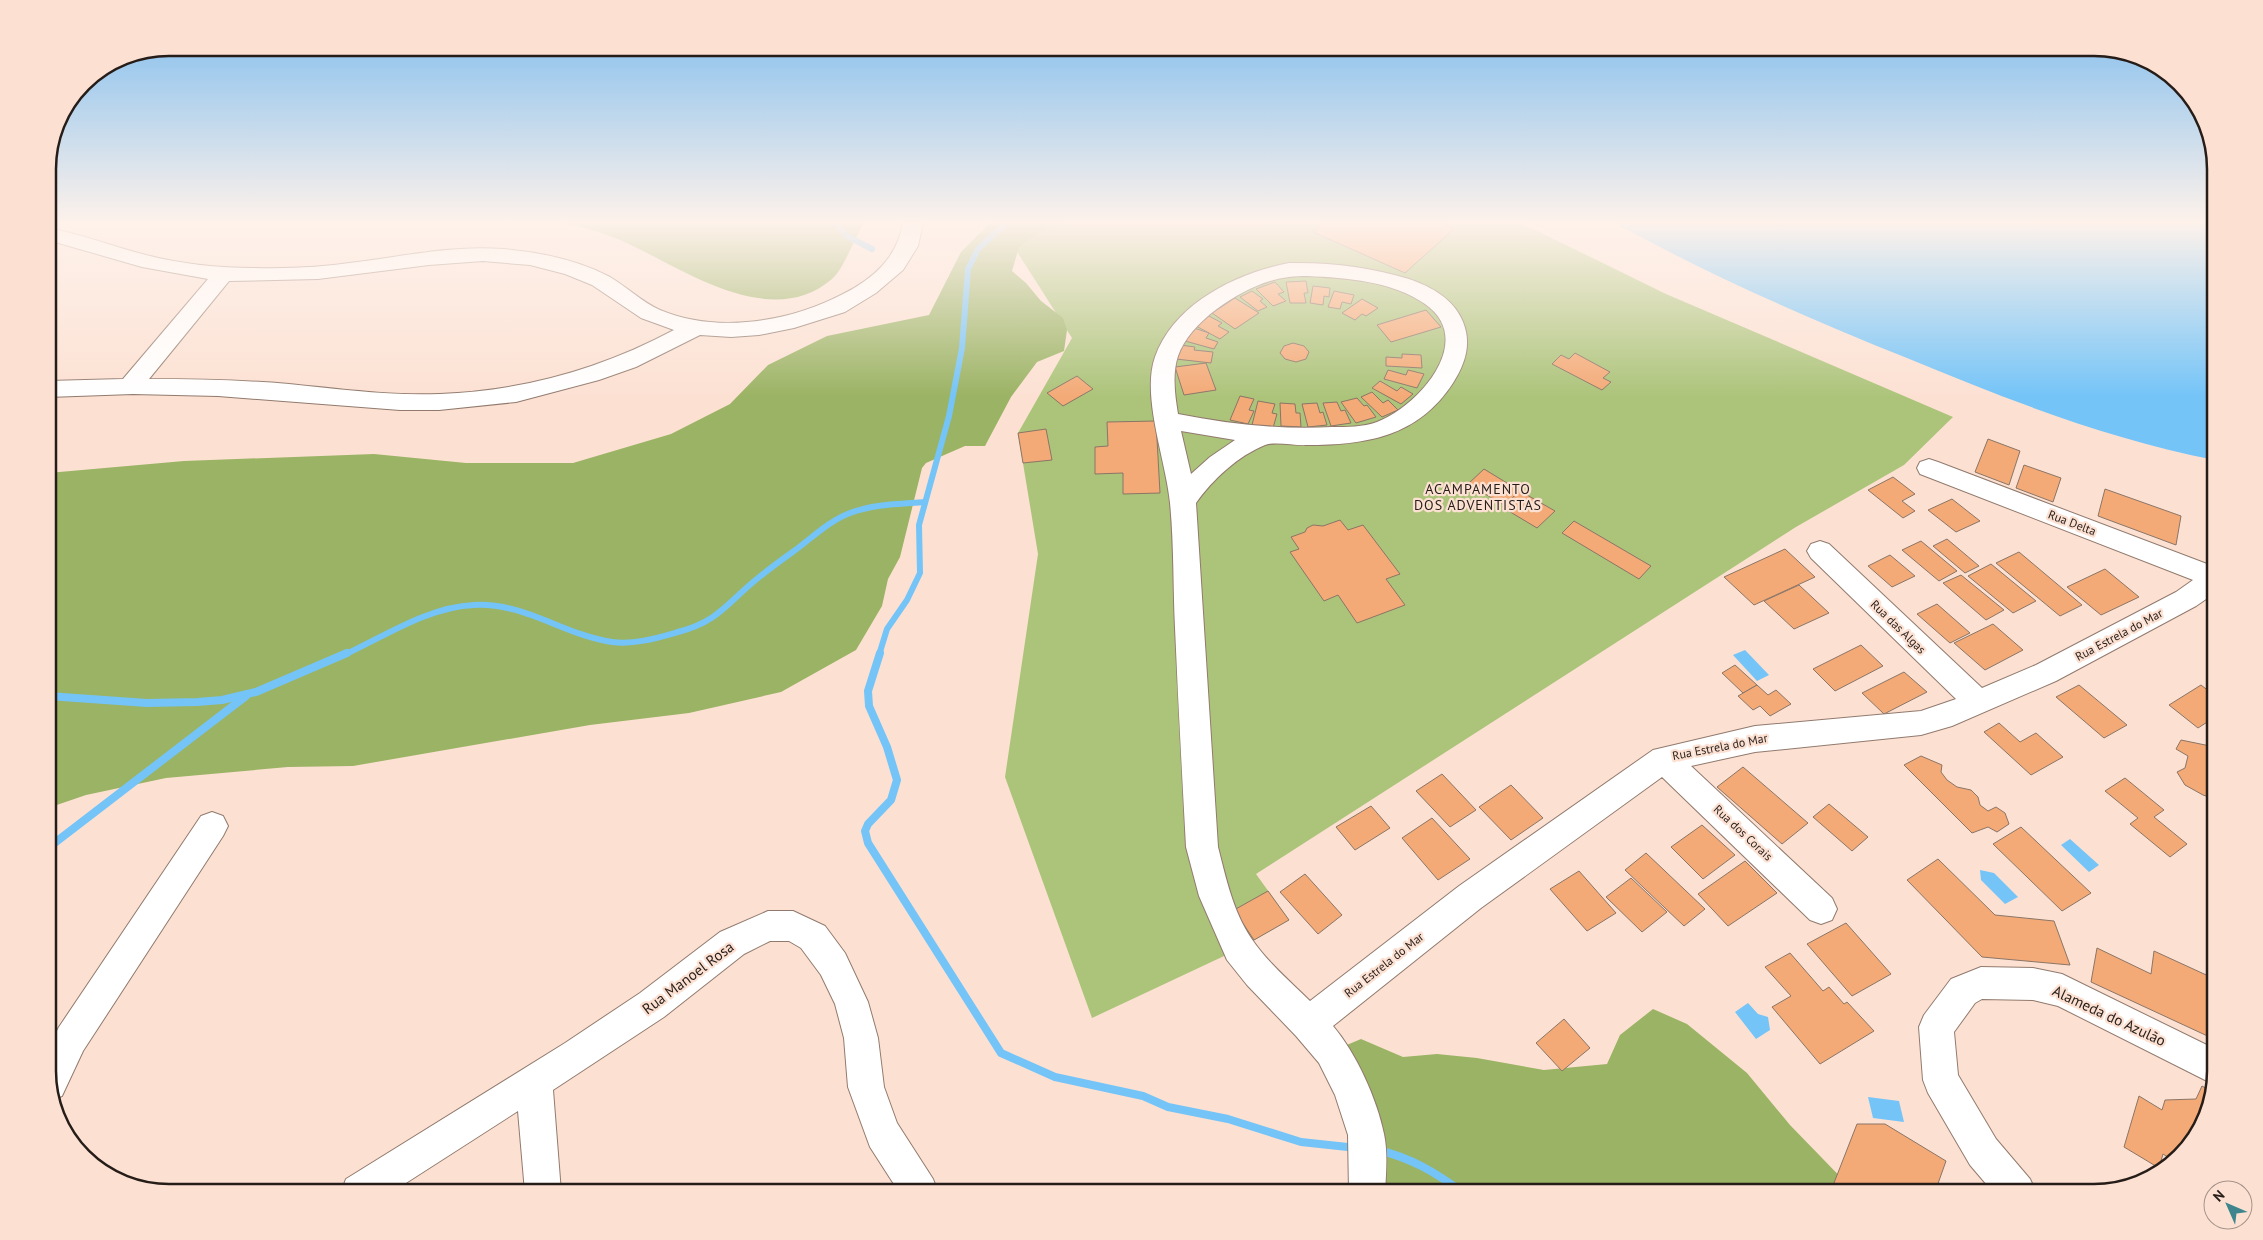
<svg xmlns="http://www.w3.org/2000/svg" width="2263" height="1240" font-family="'PT Sans',sans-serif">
  <rect width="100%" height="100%" fill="#fce1d3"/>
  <polygon fill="#acc47a" points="1053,223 1521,223 1666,294 1953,417 1904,465 1796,527 1256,874 1289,920 1239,949 1092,1018 1005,777 1038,554 1018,433 1072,338 1009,239"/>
  <g fill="#9bb364">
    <path d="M565 223H864C855 237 843 270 832 279 774 329 692 275 637 248 615 236 590 229 565 223Z"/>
    <polygon points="990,223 1066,223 1040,232 1019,247 1012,271 1026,283 1041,301 1063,318 1067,330 1064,351 1037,362 1011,397 985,446 965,446 926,463 922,468 900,557 888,579 882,606 856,650 781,692 689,713 590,725 353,766 288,767 166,778 86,795 48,808 48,473 184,461 374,454 466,463 573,463 671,434 730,404 768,365 827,336 929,315 961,252"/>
    <polygon points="1653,1009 1687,1024 1747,1073 1790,1125 1855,1192 1368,1192 1345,1123 1335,1050 1361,1039 1403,1057 1437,1054 1477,1058 1544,1070 1607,1064 1620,1035"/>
  </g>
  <g fill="#74c4f8">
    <path d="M1615 223H2215V460C2108 439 2008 400 1907 358 1807 318 1709 275 1615 223Z"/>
    <polygon points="1745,650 1769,675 1757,681 1733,655"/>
    <polygon points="2070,839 2099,865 2089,872 2061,845"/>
    <polygon points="1980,870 1994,873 2018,897 2005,904 1981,880"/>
    <polygon points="1748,1003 1758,1014 1768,1017 1770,1030 1756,1039 1735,1012"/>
    <polygon points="1868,1097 1899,1101 1904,1122 1873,1118"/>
  </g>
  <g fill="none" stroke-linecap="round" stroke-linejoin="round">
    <g stroke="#74c4f8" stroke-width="6">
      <polyline points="836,223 847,236 872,249"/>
      <path d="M344 655C385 636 428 607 474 605 524 602 564 635 612 642 634 645 657 638 678 632 716 622 725 606 752 583 766 571 780 561 794 551 813 537 829 521 850 513 874 504 900 504 925 502"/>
      <polyline points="879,655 887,629 907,600 920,573 919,525 949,416 962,348 968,269 978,249 1006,223"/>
    </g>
    <g stroke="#74c4f8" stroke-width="8">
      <polyline points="880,653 868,691 869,706 887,747 897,780 891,800 868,824 865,831 868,843 1001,1053 1055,1077 1143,1096 1168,1107 1228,1119 1301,1142 1357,1148"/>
      <polyline points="48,696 147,703 197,702 222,700 256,692 347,653"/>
      <polyline points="48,848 246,696"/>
      <path d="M1378 1150C1411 1158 1435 1172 1462 1192"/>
    </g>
  </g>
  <g fill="#f3aa77" stroke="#8b7566">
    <polygon points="1324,223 1442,223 1454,229 1405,273 1313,232"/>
    <polygon points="1306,281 1308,293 1304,293 1306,303 1290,303 1286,282"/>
    <polygon points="1275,282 1284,292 1278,294 1286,301 1273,306 1256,289"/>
    <polygon points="1313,286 1330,288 1329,297 1324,296 1323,305 1310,303"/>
    <polygon points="1252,291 1263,299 1260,301 1267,307 1258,311 1240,297"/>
    <polygon points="1334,291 1354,295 1351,304 1342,302 1340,309 1328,307"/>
    <polygon points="1235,298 1259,313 1235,329 1212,313"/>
    <polygon points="1362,299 1378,308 1366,316 1362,314 1355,320 1342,313"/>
    <polygon points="1426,310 1441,327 1391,342 1377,325"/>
    <polygon points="1209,316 1222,323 1218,326 1229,332 1220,339 1196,326"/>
    <polygon points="1194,328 1209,333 1206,338 1218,342 1214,349 1185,341"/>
    <polygon points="1293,343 1304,346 1309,352 1306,359 1296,362 1285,359 1280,353 1284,346"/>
    <polygon points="1180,345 1195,347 1194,350 1213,352 1211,363 1176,359"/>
    <polygon points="1575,353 1610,372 1603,378 1611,382 1602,390 1552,364 1561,355 1569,359"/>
    <polygon points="1402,354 1421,355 1422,368 1386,366 1386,357 1402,358"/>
    <polygon points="1206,363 1216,390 1184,395 1175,367"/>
    <polygon points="1388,370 1406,375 1408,370 1424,374 1417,388 1384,379"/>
    <polygon points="1077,376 1093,389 1063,406 1047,393"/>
    <polygon points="1380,381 1397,391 1401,387 1413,394 1401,404 1372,388"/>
    <polygon points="1372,392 1383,403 1388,400 1398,410 1382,417 1361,397"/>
    <polygon points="1240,396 1254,399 1249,410 1254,411 1248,424 1230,420"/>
    <polygon points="1357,398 1364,406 1367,405 1376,417 1356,423 1341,402"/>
    <polygon points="1258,401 1275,404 1272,413 1277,414 1273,428 1252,425"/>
    <polygon points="1337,402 1341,411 1345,410 1351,423 1331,426 1323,403"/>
    <polygon points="1280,403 1295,404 1296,413 1300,413 1301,427 1281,426"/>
    <polygon points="1317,403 1320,413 1323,412 1327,425 1308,427 1302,404"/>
    <polygon points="1156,421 1160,493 1123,494 1123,473 1095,474 1095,447 1108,446 1107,422"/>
    <polygon points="1046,429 1052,460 1023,463 1018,433"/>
    <polygon points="1988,439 2020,451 2009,485 1975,472"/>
    <polygon points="2024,465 2061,478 2053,502 2016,488"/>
    <polygon points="1484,469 1520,491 1504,505 1468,484"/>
    <polygon points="1893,477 1915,494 1902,501 1915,511 1903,518 1868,490"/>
    <polygon points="2105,489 2181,516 2176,545 2098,516"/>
    <polygon points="1520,491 1555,511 1537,528 1502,507"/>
    <polygon points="1952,499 1980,521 1956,532 1928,510"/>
    <polygon points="1340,520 1348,530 1363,525 1400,574 1386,579 1405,605 1357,623 1338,595 1324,601 1290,552 1299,549 1291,537 1305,532 1307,528 1313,525 1323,526"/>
    <polygon points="1574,521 1651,566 1639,579 1562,533"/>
    <polygon points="1947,539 1979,566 1965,573 1933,546"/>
    <polygon points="1921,541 1957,571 1939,581 1902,550"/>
    <polygon points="1785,549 1815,577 1754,605 1724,577"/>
    <polygon points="2019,552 2082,605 2060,616 1996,563"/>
    <polygon points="1890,555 1915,576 1892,587 1868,566"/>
    <polygon points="1991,564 2036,601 2013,613 1968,576"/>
    <polygon points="2105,569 2139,597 2101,615 2067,587"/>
    <polygon points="1961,575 2004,610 1986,620 1943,583"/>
    <polygon points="1799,585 1829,613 1794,629 1764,601"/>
    <polygon points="1937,604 1970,633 1950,643 1917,614"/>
    <polygon points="1993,624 2023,650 1985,670 1954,643"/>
    <polygon points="1861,645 1883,666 1835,691 1813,669"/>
    <polygon points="1735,665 1757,685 1743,693 1722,673"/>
    <polygon points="1904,672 1927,692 1884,714 1862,693"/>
    <polygon points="1757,685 1768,695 1776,690 1791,704 1770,716 1760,706 1753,710 1738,696"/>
    <polygon points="2079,685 2127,725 2104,738 2056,697"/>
    <polygon points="2201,685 2215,696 2215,717 2198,728 2169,705"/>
    <polygon points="1999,723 2020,742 2036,733 2063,757 2031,775 1984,732"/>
    <polygon points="2181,740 2215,747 2215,799 2203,795 2185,785 2177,772 2185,768 2188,756 2176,749"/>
    <polygon points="1921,756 1942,765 1941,772 1947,780 1957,787 1971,790 1978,797 1980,805 1988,811 1996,807 2005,813 2009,824 1997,832 1988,827 1972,833 1904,765"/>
    <polygon points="1743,767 1808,823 1782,844 1717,787"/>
    <polygon points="1442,774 1476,810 1450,827 1416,791"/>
    <polygon points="2125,778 2164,810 2154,817 2187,844 2170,857 2130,824 2138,818 2105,791"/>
    <polygon points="1511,785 1543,818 1511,840 1479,807"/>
    <polygon points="1829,804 1868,837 1852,851 1813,817"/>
    <polygon points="1371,806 1390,828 1355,850 1336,827"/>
    <polygon points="1432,818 1470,859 1438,880 1402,838"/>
    <polygon points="1702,825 1735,855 1703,879 1671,847"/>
    <polygon points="2021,827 2091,893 2062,911 1993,844"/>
    <polygon points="1646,853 1705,909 1684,926 1625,870"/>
    <polygon points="1938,859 1995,915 2054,921 2070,965 1982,957 1907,880"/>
    <polygon points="1745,861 1777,893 1728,926 1698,894"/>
    <polygon points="1579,871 1616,913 1587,931 1550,889"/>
    <polygon points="1305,874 1342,915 1318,934 1280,892"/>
    <polygon points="1631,878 1667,912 1642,932 1606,897"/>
    <polygon points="1268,891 1289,920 1254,940 1234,910"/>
    <polygon points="1846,923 1891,974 1852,996 1807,944"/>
    <polygon points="2097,948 2151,974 2154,951 2215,979 2214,1039 2091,982"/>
    <polygon points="1790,953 1823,991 1829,987 1844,1004 1847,1002 1874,1031 1820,1064 1772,1007 1791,996 1765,967"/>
    <polygon points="1564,1019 1590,1048 1562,1071 1536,1043"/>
    <polygon points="2202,1086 2211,1091 2203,1125 2172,1160 2163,1154 2159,1168 2124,1147 2139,1096 2162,1110 2165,1100 2196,1099"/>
    <polygon points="1857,1124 1885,1124 1946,1161 1935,1192 1840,1192 1832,1188"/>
  </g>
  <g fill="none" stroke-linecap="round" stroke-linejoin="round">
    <g stroke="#917a6d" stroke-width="2">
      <g id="minor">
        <path d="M903 223H923L918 246 903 270 876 293 845 312 794 328 759 335 731 337 700 335 636 367 599 380 516 402 439 410H400L218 396 133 394 48 397V381L123 379 208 279 142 267 48 240V228C82 234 113 247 146 255 181 264 219 268 255 268 289 269 323 267 357 262 405 256 454 245 503 249 539 252 578 260 610 277 627 287 642 302 660 310 717 334 790 322 843 294 873 279 897 258 903 223ZM483 261 530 265 565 274 592 285 641 318 674 330C601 369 522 391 440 394 389 396 339 389 289 384 242 380 195 379 149 379L229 281 318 279 429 265Z"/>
        <path d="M1289 263C1330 262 1370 267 1409 279 1432 287 1454 299 1463 322 1472 344 1465 364 1453 383 1418 437 1366 445 1307 445 1295 446 1276 441 1265 445 1238 456 1213 479 1196 503L1218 847C1226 878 1233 911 1251 938 1267 962 1290 981 1310 1001L1459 886 1653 750 1755 726 1921 711 1956 699 1811 558 1807 551 1811 544 1820 541 1829 544 1982 688 2036 665 2176 592 2193 580 1920 474 1917 468 1920 462 1929 459 1938 462 2215 567V593L2196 606 2056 681 1952 726 1921 735 1755 752 1691 766 1832 898 1837 909 1832 920 1821 924 1810 920 1662 777 1481 908 1333 1026C1356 1053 1377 1099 1384 1134 1388 1152 1386 1175 1385 1192H1349L1348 1135 1335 1095 1319 1063 1296 1036 1247 985 1227 960 1199 896 1186 847C1182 774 1178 701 1175 628 1173 586 1174 544 1170 503 1166 461 1141 396 1155 357 1174 303 1237 273 1289 263ZM1308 276C1347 278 1392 281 1425 304 1477 340 1419 406 1377 422 1363 427 1347 427 1332 427 1280 430 1229 424 1178 414 1175 396 1172 374 1178 356 1190 322 1237 291 1270 281 1283 277 1295 276 1308 276ZM1181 431 1235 440 1210 457 1191 474Z"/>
        <polygon points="212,812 223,816 228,826 223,836 83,1051 62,1096 54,1099 48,1079 48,1048 59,1027 201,816"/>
        <polygon points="768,911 793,911 825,926 845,953 868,1002 878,1038 884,1087 897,1123 933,1179 938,1192 899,1192 870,1147 848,1087 844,1038 835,1004 821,975 801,948 789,941 770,941 744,954 664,1017 553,1090 561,1192 525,1192 518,1111 392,1192 341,1192 346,1179 565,1043 640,993 720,932"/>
        <polygon points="1981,967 2033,968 2062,974 2215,1049 2216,1071 2213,1084 2058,1006 2033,1000 1982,999 1975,1003 1954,1032 1958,1075 1996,1139 2030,1179 2036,1192 1993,1192 1970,1165 1928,1093 1923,1080 1919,1027 1924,1015 1951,979"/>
      </g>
    </g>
    <use href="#minor" fill="#fff" fill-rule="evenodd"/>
  </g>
  <linearGradient id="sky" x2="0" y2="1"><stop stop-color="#79baee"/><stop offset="0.56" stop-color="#fef2eb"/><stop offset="1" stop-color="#fef2eb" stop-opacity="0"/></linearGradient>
  <rect width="2263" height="397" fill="url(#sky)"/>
  <g text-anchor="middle" stroke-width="4.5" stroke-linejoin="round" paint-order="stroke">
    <g font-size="12" fill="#261d18" stroke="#fce1d3">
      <text transform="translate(2072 523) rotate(21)" y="4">Rua Delta</text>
      <text transform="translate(1898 627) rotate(44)" y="4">Rua das Algas</text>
      <text transform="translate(2119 635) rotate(-28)" y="4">Rua Estrela do Mar</text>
      <text transform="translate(1720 747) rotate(-11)" y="4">Rua Estrela do Mar</text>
      <text transform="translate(1743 833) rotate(43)" y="4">Rua dos Corais</text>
      <text transform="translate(1384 965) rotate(-38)" y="4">Rua Estrela do Mar</text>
    </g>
    <g font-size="14" letter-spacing="1" fill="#261d18" stroke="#fce1d3">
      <text x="1478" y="494">ACAMPAMENTO<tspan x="1478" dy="16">DOS ADVENTISTAS</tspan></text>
    </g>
    <g font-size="15" fill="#261d18" stroke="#fce1d3">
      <text transform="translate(688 978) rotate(-37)" y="5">Rua Manoel Rosa</text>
      <text transform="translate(2109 1016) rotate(25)" y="5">Alameda do Azulão</text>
    </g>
  </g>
  <path d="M0 0H2263V1240H0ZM169 56H2094A113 113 0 0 1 2207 169V1071A113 113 0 0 1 2094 1184H169A113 113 0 0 1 56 1071V169A113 113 0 0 1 169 56Z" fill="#fce1d3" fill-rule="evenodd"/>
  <path fill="none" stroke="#261d18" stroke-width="2.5" d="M169 56H2094A113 113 0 0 1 2207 169V1071A113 113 0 0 1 2094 1184H169A113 113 0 0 1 56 1071V169A113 113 0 0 1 169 56Z"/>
  <g transform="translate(2228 1205) rotate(315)"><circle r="24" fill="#fce1d3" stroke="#a69388"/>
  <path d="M0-4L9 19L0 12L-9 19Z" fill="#3e858d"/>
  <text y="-8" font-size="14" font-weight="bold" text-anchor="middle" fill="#261d18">N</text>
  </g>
</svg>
